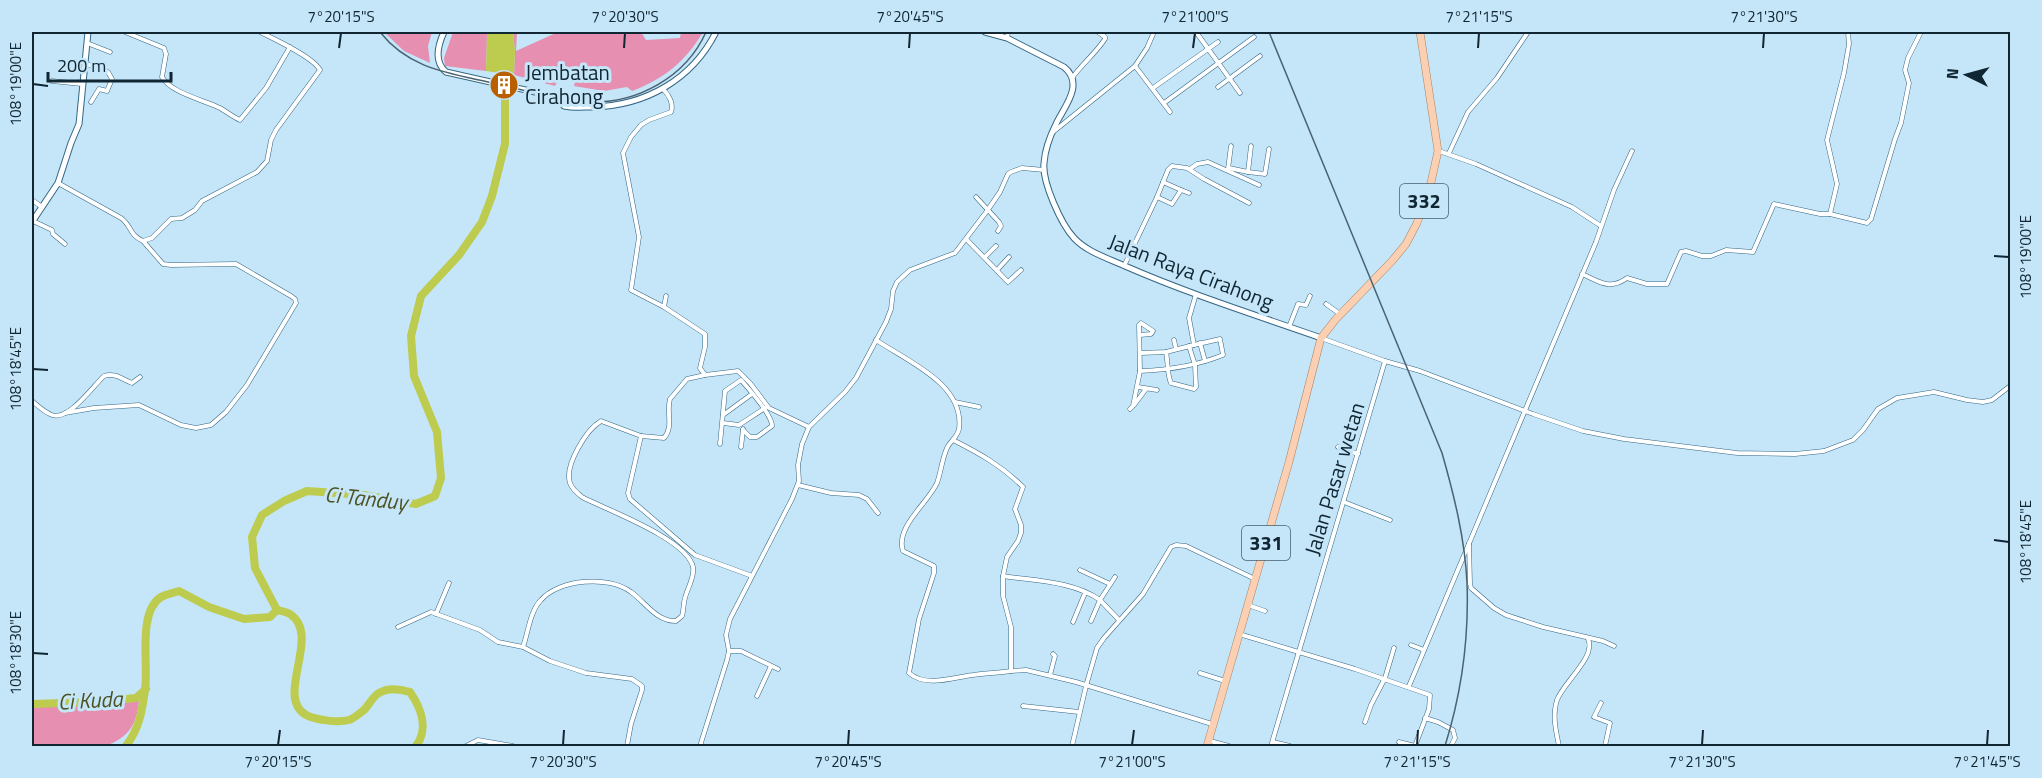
<svg xmlns="http://www.w3.org/2000/svg" width="2042" height="778" font-family="'Titillium Web',sans-serif">
  <rect width="100%" height="100%" fill="#c5e5f8"/>
  <g fill="#e68fb1">
    <polygon points="384,32 432,32 428,46 430,63 404,51"/>
    <polygon points="453,32 491,32 487,35 486,71 445,66 444,58"/>
    <path d="M513 32H517L516 51 558 32H641L646 40 680 38 681 32H703C686 61 664 79 632 91L627 87 604 91 574 86 577 71 564 70 555 86 514 75 515 52Z"/>
    <path d="M139 700C137 724 129 738 105 746H32V708L64 704 110 706Z"/>
  </g>
  <polygon fill="#bdcb4f" points="491,32 513,32 515,52 514,75 486,71 487,35"/>
  <g fill="none" stroke-linecap="round" stroke-linejoin="round">
    <g stroke="#bdcb4f" stroke-width="8">
      <path d="M277 610C281 611 287 612 290 614 323 636 272 699 308 716 318 720 338 723 349 720 353 719 360 713 364 710 369 705 373 696 379 693 389 687 400 689 410 692 421 708 429 729 416 746"/>
      <polyline points="32,704 94,702 136,698 146,689"/>
      <path d="M126 746C139 729 142 712 145 690 149 666 137 612 161 597 166 594 173 593 179 591L209 607 244 619 270 617 277 610 255 568 252 537 262 515 284 501 307 491 364 495 416 504 435 496 441 478 437 432 414 376 411 336 421 296 459 255 482 222 492 196 505 144V64"/>
    </g>
    <g stroke="#346784" stroke-width="5">
      <g id="minor">
        <path d="M125 32 164 48 166 54 162 77C171 93 204 100 220 108 227 112 233 117 240 120L266 88 290 47"/>
        <polyline points="1196,32 1240,93"/>
        <polyline points="1007,38 1008,32"/>
        <polyline points="87,43 110,52"/>
        <polyline points="84,63 108,72 112,79 107,91 99,89 91,102"/>
        <polyline points="1135,66 1170,112"/>
        <path d="M1072 78C1082 64 1095 54 1105 39V37L1098 32"/>
        <polyline points="52,81 82,84"/>
        <polyline points="1218,87 1260,56"/>
        <polyline points="1153,88 1218,42"/>
        <path d="M663 89C669 95 674 104 671 112L649 120 641 125 631 137 623 153 639 237 631 290 664 307 705 334V347L700 368 705 375 738 371 750 383 769 408 809 427"/>
        <polyline points="1164,103 1254,37"/>
        <polyline points="1053,132 1135,66 1147,48 1154,32"/>
        <polyline points="1439,151 1476,164 1572,207 1601,226"/>
        <polyline points="1449,153 1468,112 1497,78 1528,32"/>
        <polyline points="1229,168 1248,172 1251,146"/>
        <polyline points="1190,169 1197,164 1208,162 1259,185"/>
        <polyline points="1228,169 1231,146"/>
        <polyline points="1248,172 1265,174 1269,149"/>
        <polyline points="1163,182 1181,190"/>
        <path d="M58 183 121 218C132 226 129 235 143 241L152 238 171 219 182 218 195 210 202 201 257 172 267 161 271 140 276 130 320 70C313 57 274 39 260 32"/>
        <polyline points="976,197 999,222 1001,226 998,231"/>
        <polyline points="1157,197 1172,204 1181,190 1189,193"/>
        <polyline points="32,200 42,207"/>
        <polyline points="1830,214 1863,222 1867,223 1871,219 1895,139 1901,123 1909,83 1905,70 1908,58 1921,32"/>
        <polyline points="33,221 52,230 53,234 65,244"/>
        <polyline points="967,240 1008,282 1021,270"/>
        <polyline points="985,257 996,246"/>
        <polyline points="1124,266 1157,197 1168,170 1172,166 1187,168 1204,179 1249,203"/>
        <polyline points="997,270 1009,257"/>
        <path d="M1582 274C1599 281 1609 291 1627 278L1647 284H1667L1681 252 1686 251 1702 256H1711L1726 250 1753 252 1774 204 1820 214H1830L1837 184 1827 140 1844 73 1849 44 1848 32"/>
        <polyline points="1326,304 1340,314"/>
        <polyline points="664,307 666,296"/>
        <polyline points="1289,327 1298,304 1306,305 1310,296"/>
        <polyline points="1321,338 1385,361"/>
        <path d="M876 340C907 361 965 384 959 429 957 438 950 441 947 448 942 459 941 472 937 483 928 503 895 527 903 551L934 566V573L919 619 909 673C926 688 955 677 973 675 986 673 998 673 1011 671"/>
        <polyline points="1174,340 1176,349"/>
        <polyline points="1200,343 1205,361"/>
        <path d="M1166 352C1168 361 1167 375 1171 383L1194 389 1196 387 1195 365 1189 346"/>
        <polyline points="1141,353 1166,352 1194,345 1189,318 1196,294"/>
        <path d="M1140 371C1169 370 1196 366 1223 355L1220 339 1194 345"/>
        <polyline points="1138,387 1157,390"/>
        <path d="M32 401C38 406 44 412 52 415 69 421 93 386 104 376 115 372 123 380 132 383L140 377"/>
        <polyline points="955,402 979,407"/>
        <polyline points="1134,405 1146,389"/>
        <polyline points="1130,409 1133,406 1140,371 1139,325 1141,323 1153,331 1151,334 1140,335"/>
        <polyline points="65,413 94,408 139,405 181,425 196,428 211,425 226,412 247,385 296,303 295,299 291,296 236,264 171,265 163,264 143,241"/>
        <polyline points="723,415 752,394"/>
        <polyline points="723,423 739,425 765,408"/>
        <polyline points="641,436 628,493 630,499 695,555 752,576"/>
        <polyline points="742,439 741,447 743,429"/>
        <path d="M953 440C979 453 1002 466 1023 487L1015 509 1021 525V533L1018 541 1007 557 1003 576V596L1011 627V671L1026 670 1076 682 1212 724"/>
        <path d="M720 444 725 391 741 380C749 389 772 415 772 426L757 437H750L743 430"/>
        <polyline points="1338,447 1358,454"/>
        <polyline points="798,485 831,493 859,495 867,499 878,513"/>
        <polyline points="1344,502 1390,520"/>
        <polyline points="1469,543 1470,584 1471,588 1494,608 1506,615 1543,627 1603,641 1614,646"/>
        <polyline points="1080,570 1110,584"/>
        <path d="M1003 576C1035 581 1073 581 1100 600L1091 621"/>
        <polyline points="1115,577 1100,600 1119,620"/>
        <polyline points="1248,605 1265,611"/>
        <polyline points="436,614 449,583"/>
        <polyline points="1073,622 1085,593"/>
        <polyline points="398,627 431,612 480,630 498,642 523,647 550,661 586,673 632,679 642,686 642,690 631,724 627,746"/>
        <polyline points="1239,634 1355,669 1430,695 1429,709 1415,746"/>
        <polyline points="1411,645 1424,650"/>
        <path d="M523 647C528 633 530 611 541 600 559 579 609 575 631 592 645 602 657 622 676 621L682 616C684 610 683 604 685 598 687 589 695 577 693 567 687 539 607 510 582 497 577 493 572 489 570 483 564 465 587 429 601 421L641 436 664 438C674 427 666 412 670 399L687 379 705 375"/>
        <polyline points="729,651 741,651 778,669"/>
        <polyline points="1200,673 1225,681"/>
        <polyline points="1050,675 1055,656 1053,654"/>
        <polyline points="1409,686 1596,242 1614,190 1632,151"/>
        <polyline points="757,696 771,666"/>
        <polyline points="1601,703 1594,717 1610,723 1605,746"/>
        <polyline points="1023,706 1079,712"/>
        <polyline points="1425,718 1438,722 1453,730 1455,738 1451,746"/>
        <polyline points="1365,722 1371,705 1385,678 1394,648"/>
        <polyline points="1210,741 1229,746"/>
        <polyline points="1273,742 1290,746"/>
        <polyline points="1399,742 1415,746"/>
        <polyline points="466,746 478,740 513,746"/>
        <polyline points="700,746 727,660 729,651 726,635 730,619 792,499 799,481 798,465 802,444 809,427 845,392 856,378 886,322 891,309 893,291 897,282 910,270 955,253 987,211 1000,192 1008,174 1011,172 1022,168 1044,170"/>
        <polyline points="1072,746 1086,686 1097,648 1104,638 1143,594 1171,547 1176,545 1186,546 1255,579"/>
        <polyline points="1271,746 1385,361 1420,371 1533,414 1583,431 1624,439 1737,453 1795,454 1824,451 1853,440 1863,430 1878,409 1897,398 1934,392 1967,400 1983,402 1992,400 2010,386"/>
        <path d="M1559 746C1556 731 1552 716 1557 700 1563 683 1597 656 1588 639"/>
      </g>
    </g>
    <g stroke="#346784" stroke-width="7">
      <g id="tertiary">
        <path d="M444 32C438 45 434 62 446 72L557 97 564 106C574 108 583 107 592 107 645 106 692 80 716 32"/>
        <path d="M985 32 1007 38 1064 67C1085 84 1064 107 1056 124 1050 136 1045 149 1044 163 1042 182 1061 224 1074 238 1087 252 1107 258 1125 266 1189 294 1256 315 1321 338"/>
        <polyline points="32,222 58,183 71,143 79,124 88,32"/>
      </g>
    </g>
    <g stroke="#a78063" stroke-width="8">
      <polyline id="primary" points="1207,746 1289,462 1321,338 1336,319 1392,261 1406,244 1417,223 1430,187 1438,151 1420,32"/>
    </g>
    <use href="#minor" stroke="#fff" stroke-width="4"/>
    <use href="#tertiary" stroke="#fff" stroke-width="5"/>
    <use href="#primary" stroke="#fbd0b2" stroke-width="7"/>
    <g stroke="#4a6371" stroke-width="1.5">
      <path d="M380 32C409 69 449 73 493 83 524 90 556 100 588 102 637 104 686 77 706 32"/>
      <path d="M1269 32 1442 453C1454 495 1465 539 1467 583 1469 637 1461 695 1445 746"/>
    </g>
  </g>
  <path fill="none" stroke="#102632" stroke-width="2" d="M339 48 341 33M624 48 625 33M909 48 910 33M1193 48 1195 33M1478 48 1479 33M1763 48 1764 33M33 84 48 86M1994 256 2009 257M33 369 48 370M1994 540 2009 542M33 653 48 654M278 745 280 730M563 745 564 730M848 745 849 730M1132 745 1134 730M1417 745 1418 730M1702 745 1703 730M1987 745 1988 730"/>
  <defs>
    <g id="building-disc" transform="scale(1.5)"><circle r="9.5" fill="#b95f00" stroke="#c5e5f8"/><path d="M-4-6H4V6H1V3H-1V6H-4ZM-2.5-4.3h1.7v1.8h-1.7ZM.8-4.3h1.7v1.8H.8ZM-2.5-1h1.7V.8h-1.7ZM.8-1h1.7V.8H.8Z" fill="#fff"/></g>
  </defs>
  <g fill-rule="evenodd">
    <use href="#building-disc" x="504" y="85"/>
  </g>
  <g text-anchor="middle" stroke-width="6" stroke-linejoin="round" paint-order="stroke">
    <g fill="#c5e5f8" stroke="#465f6d" stroke-width="1.5">
      <rect x="1400" y="184" width="48" height="34" rx="4.5"/>
      <rect x="1242" y="526" width="48" height="34" rx="4.5"/>
    </g>
    <g font-size="20" font-weight="bold" fill="#102632">
      <text x="1424" y="208">332</text>
      <text x="1266" y="550">331</text>
    </g>
    <g font-size="21" fill="#102632" stroke="#c5e5f8" text-anchor="start">
      <text x="525" y="80">Jembatan<tspan x="525" dy="24">Cirahong</tspan></text>
    </g>
    <g font-size="21" fill="#102632" stroke="#c5e5f8">
      <text transform="translate(1191 272) rotate(21)" y="7">Jalan Raya Cirahong</text>
      <text transform="translate(1335 479) rotate(-73)" y="7">Jalan Pasar wetan</text>
    </g>
    <g font-size="22" font-style="italic" fill="#4d5322" stroke="#c5e5f8">
      <text transform="translate(366 498) rotate(6)" y="8">Ci Tanduy</text>
      <text transform="translate(90 700) rotate(-3)" y="8">Ci Kuda</text>
    </g>
  </g>
  <rect width="2042" height="778" fill="none" stroke="#c5e5f8" stroke-width="66"/>
  <g transform="translate(1967 75) rotate(275)" stroke="#c5e5f8" stroke-width="4.5" paint-order="stroke">
  <path d="M0-4.5L10 22L0 15L-10 22Z" fill="#102632"/>
  <text y="-9" font-size="16" font-weight="bold" text-anchor="middle" fill="#102632">N</text>
  </g>
  <path d="M48 72v9h123v-9" fill="none" stroke="#102632" stroke-width="3"/>
  <text x="57" y="72" font-size="18" fill="#102632" stroke="#c5e5f8" stroke-width="4.5" paint-order="stroke">200 m</text>
  <rect x="33" y="33" width="1976" height="712" fill="none" stroke="#102632" stroke-width="2"/>
  <g font-size="15" text-anchor="middle" fill="#102632">
    <text x="341" y="22">7°20'15"S</text>
    <text x="625" y="22">7°20'30"S</text>
    <text x="910" y="22">7°20'45"S</text>
    <text x="1195" y="22">7°21'00"S</text>
    <text x="1479" y="22">7°21'15"S</text>
    <text x="1764" y="22">7°21'30"S</text>
    <text transform="translate(16 84) rotate(-90)" y="5">108°19'00"E</text>
    <text transform="translate(2026 257) rotate(-90)" y="5">108°19'00"E</text>
    <text transform="translate(16 369) rotate(-90)" y="5">108°18'45"E</text>
    <text transform="translate(2026 542) rotate(-90)" y="5">108°18'45"E</text>
    <text transform="translate(16 653) rotate(-90)" y="5">108°18'30"E</text>
    <text x="278" y="767">7°20'15"S</text>
    <text x="563" y="767">7°20'30"S</text>
    <text x="848" y="767">7°20'45"S</text>
    <text x="1132" y="767">7°21'00"S</text>
    <text x="1417" y="767">7°21'15"S</text>
    <text x="1702" y="767">7°21'30"S</text>
    <text x="1987" y="767">7°21'45"S</text>
  </g>
</svg>
